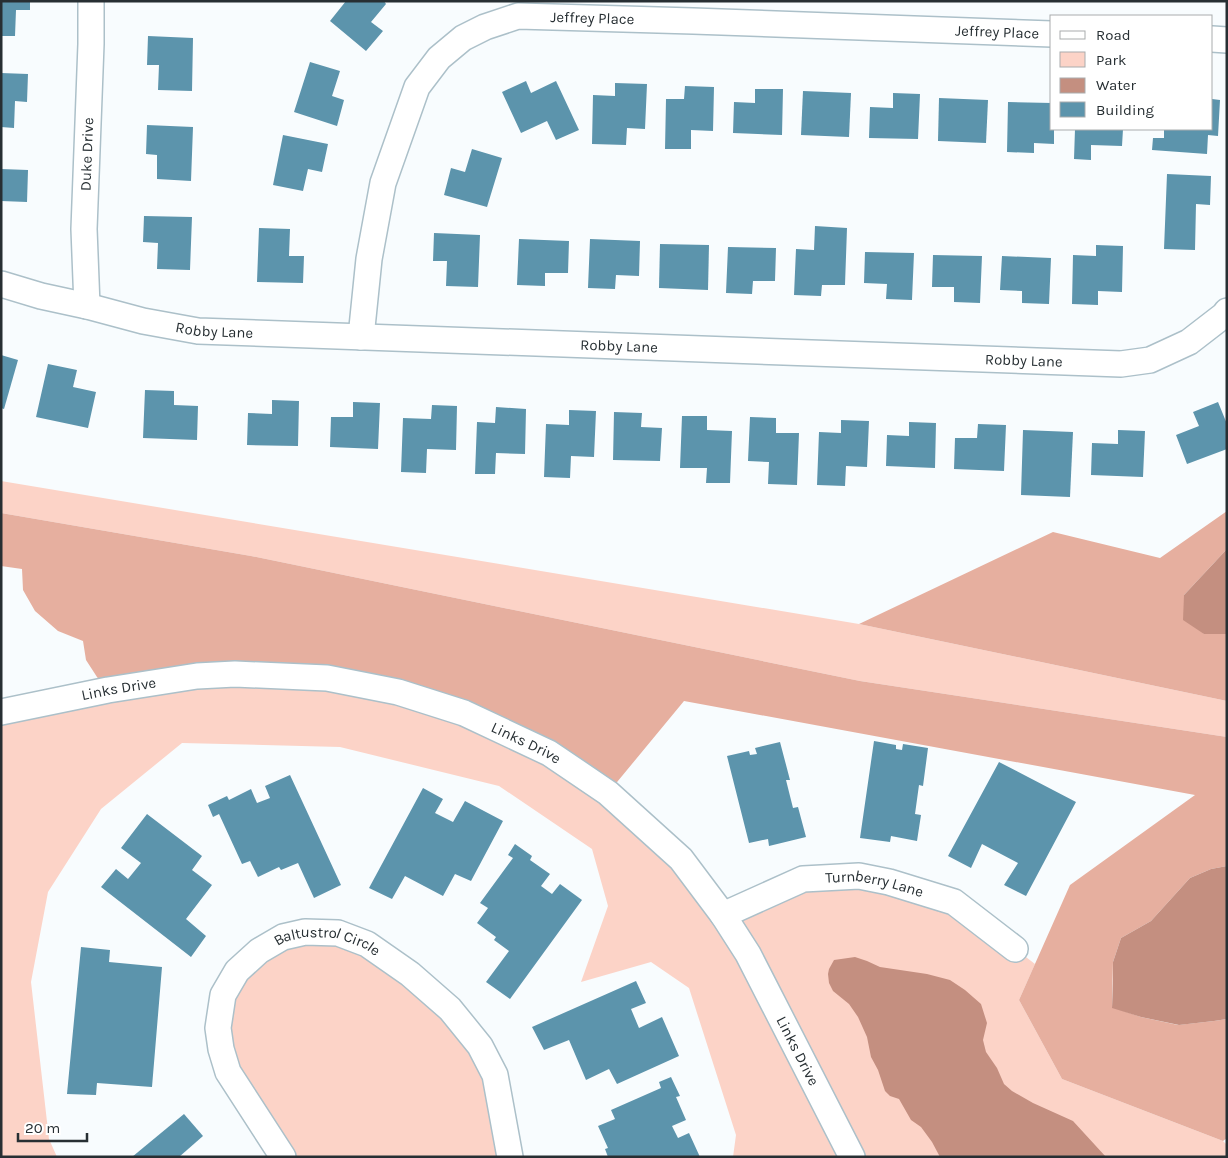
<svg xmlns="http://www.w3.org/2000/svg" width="1228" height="1158" font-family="Karla,sans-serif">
  <rect width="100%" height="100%" fill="#f8fcfe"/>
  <g fill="#fcd3c7">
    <polygon points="1,481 859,624 1227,701 1227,737 860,681 251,556 1,513"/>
    <polygon points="327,678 549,753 723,915 803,879 954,902 1035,964 1019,1000 1062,1079 1223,1141 1227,1145 1227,1157 733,1157 736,1135 689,988 651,962 581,982 608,906 592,849 499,786 340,747 182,743 101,809 48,892 31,982 49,1139 57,1157 1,1157 1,712 108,690"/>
    <polygon points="283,937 367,944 480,1046 510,1157 283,1157 228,1072 223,995"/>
  </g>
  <g fill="#e6af9f">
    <polygon points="1227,511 1227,549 1184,595 1204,634 1227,634 1227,701 859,624 1053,532 1160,558"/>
    <polygon points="1,513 251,556 860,681 1227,737 1227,866 1211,869 1190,878 1151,921 1121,938 1113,962 1112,1007 1141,1017 1178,1025 1214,1021 1227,1019 1227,1138 1223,1141 1062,1079 1019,1000 1070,885 1195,795 684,701 608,793 549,753 327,678 108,690 97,677 86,660 83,641 58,631 35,611 23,590 22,569 1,566"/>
  </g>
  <g fill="#c48f80">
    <polygon points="1227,549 1227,634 1204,634 1183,620 1184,595"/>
    <polygon points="1227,866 1227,1019 1214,1021 1179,1025 1141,1017 1112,1008 1113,980 1113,962 1121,938 1151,921 1190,878 1211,869"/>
    <polygon points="855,957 867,961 880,967 927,974 950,980 965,990 981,1004 987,1023 983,1040 986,1052 997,1068 1004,1084 1012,1091 1033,1103 1073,1121 1106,1157 940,1157 932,1142 921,1127 911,1120 899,1099 890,1096 885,1091 878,1070 871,1057 867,1037 858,1017 849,1004 833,991 829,983 828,974 829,969 834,960"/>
  </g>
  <g fill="#5c94ac">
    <polygon points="1,1 30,1 30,10 16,10 15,36 1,36"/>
    <polygon points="346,1 384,1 386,4 371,22 383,31 366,51 330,21"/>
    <polygon points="148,36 193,38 192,91 158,90 159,65 147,65"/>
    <polygon points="310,62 340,71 332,96 344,100 337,126 294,112"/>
    <polygon points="1,73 28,74 27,102 15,101 14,128 1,127"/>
    <polygon points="526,81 531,93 556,81 579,130 556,140 547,121 521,133 502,92"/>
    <polygon points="615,83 647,84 645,129 627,128 626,145 592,144 593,95 615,96"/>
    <polygon points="685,86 714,87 713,131 691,130 691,149 665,149 666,99 684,99"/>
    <polygon points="755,89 783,89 782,135 733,133 734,102 755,103"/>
    <polygon points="803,91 851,93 849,137 801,135"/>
    <polygon points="893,93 920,94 918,139 869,138 870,107 893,108"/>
    <polygon points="939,98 988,100 986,143 938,141"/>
    <polygon points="1212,99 1220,100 1218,136 1208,135 1207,154 1152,150 1153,138 1164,138 1164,129 1212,129"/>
    <polygon points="1008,102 1052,103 1052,129 1054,129 1054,144 1034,143 1034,153 1007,152"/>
    <polygon points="147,125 193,127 191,181 157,179 157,155 146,154"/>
    <polygon points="1075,129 1123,129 1122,146 1091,145 1091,160 1074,159"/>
    <polygon points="283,135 328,144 322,172 308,169 303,191 273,185"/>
    <polygon points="472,149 502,158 487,207 444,195 451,168 465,172"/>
    <polygon points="1,169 28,170 27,202 1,201"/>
    <polygon points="1167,174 1211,176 1210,205 1196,204 1195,250 1164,249"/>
    <polygon points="144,216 192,217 190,270 157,269 158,243 143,242"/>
    <polygon points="815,226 847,228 845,285 822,285 821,296 794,295 796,249 814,250"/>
    <polygon points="259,228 290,229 289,256 304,256 303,283 257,282"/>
    <polygon points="434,233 480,235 478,287 446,286 447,261 433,261"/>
    <polygon points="519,239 569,241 568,273 545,273 545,286 517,285"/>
    <polygon points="590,239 640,241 639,276 616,275 615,289 588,288"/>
    <polygon points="660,244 709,245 708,290 659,288"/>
    <polygon points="1096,245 1123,246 1122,292 1098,291 1098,305 1072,304 1073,255 1096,256"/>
    <polygon points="728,247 776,248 775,281 753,281 752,294 726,293"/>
    <polygon points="865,252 914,253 912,300 886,299 887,284 864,283"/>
    <polygon points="933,255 982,256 980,303 954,302 954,287 932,287"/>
    <polygon points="1002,256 1051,258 1049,304 1022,303 1022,291 1000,290"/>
    <polygon points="1,355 18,360 4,409 1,408"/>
    <polygon points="48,364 77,370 73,387 96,392 88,428 36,417"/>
    <polygon points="145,390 174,391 174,405 198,406 197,440 143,438"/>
    <polygon points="272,400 299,401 298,446 247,445 248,413 272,414"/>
    <polygon points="353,402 380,403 378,449 330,447 331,417 353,417"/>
    <polygon points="1218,402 1227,424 1227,449 1187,464 1176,435 1199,426 1193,412"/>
    <polygon points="432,405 457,406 456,450 427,449 426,473 401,472 403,418 431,419"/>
    <polygon points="496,407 526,409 525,454 496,453 495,474 475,474 477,422 495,423"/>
    <polygon points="569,410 596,411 594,457 571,456 570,478 544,477 546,424 569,425"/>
    <polygon points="614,412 642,413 641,427 662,428 660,461 613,460"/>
    <polygon points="682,416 707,416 707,430 732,431 730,483 706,483 707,468 680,468"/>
    <polygon points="750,417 776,418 776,433 799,433 797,485 768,484 769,462 748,461"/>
    <polygon points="841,420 869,421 867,467 846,466 845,486 817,485 819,432 841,433"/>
    <polygon points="909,422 936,423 935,468 886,466 887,435 909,436"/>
    <polygon points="978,424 1006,425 1004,471 954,469 955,438 977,438"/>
    <polygon points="1023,430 1073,432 1070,497 1021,495"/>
    <polygon points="1118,430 1145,431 1143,477 1091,475 1092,443 1118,444"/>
    <polygon points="874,741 896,745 896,749 902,750 903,744 928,748 923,786 919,785 915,814 921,815 917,841 891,836 890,842 860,838"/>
    <polygon points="780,742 790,780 786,780 793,808 798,807 806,837 769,846 768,839 749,843 727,756 749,751 750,755 757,754 755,748"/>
    <polygon points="999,762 1076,802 1026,896 1004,885 1018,863 982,844 971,868 948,856"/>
    <polygon points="290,775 341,885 314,898 298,863 281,870 279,867 258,877 250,861 242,864 219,814 213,817 208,805 227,796 229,800 251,789 257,803 270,798 265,786"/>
    <polygon points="423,788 443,799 435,813 453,822 465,801 503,821 471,881 455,874 443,896 405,876 392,899 369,888"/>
    <polygon points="147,814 202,856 192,870 212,885 186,919 206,936 191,957 101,887 116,869 128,879 141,863 121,848"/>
    <polygon points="515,844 532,856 530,860 550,874 541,886 552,894 560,884 582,900 510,999 486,982 509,951 494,940 496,937 477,923 488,908 480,903 513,858 508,855"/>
    <polygon points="81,947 110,950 109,962 162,967 152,1087 97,1083 96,1095 67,1094"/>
    <polygon points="636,981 646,1003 631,1009 639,1028 662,1017 679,1056 617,1084 609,1069 586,1080 569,1040 544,1050 532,1027"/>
    <polygon points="671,1077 680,1096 676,1097 686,1120 672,1126 678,1138 689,1133 700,1157 608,1157 605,1149 608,1148 598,1126 615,1119 611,1110 661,1088 659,1082"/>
    <polygon points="184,1114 203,1136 179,1157 132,1157"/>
  </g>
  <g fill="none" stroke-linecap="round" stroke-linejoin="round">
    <g stroke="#acc0c9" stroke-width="28">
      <g id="minor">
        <polyline points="1212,39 1227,40"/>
        <path id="s1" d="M1 284 41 296 87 306 143 321 198 331 1121 364 1150 360 1189 342 1224 315 1227 311"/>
        <path id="s2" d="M87 306 84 229 91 44V1"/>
        <path id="s3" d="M361 337 369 259 383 183 417 87 439 58 463 38 485 27 518 16 693 21 1052 34"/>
        <path id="s4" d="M1 712 108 690 197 676 235 674 327 678 398 692 464 713 549 753 608 793 681 859 723 915 748 954 852 1157"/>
        <path id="s5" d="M723 915 803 879 859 876 889 882 954 902 1015 949"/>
        <path id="s6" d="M283 1157 228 1072 221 1049 218 1028 223 995 237 971 259 951 283 937 305 932 338 933 367 944 410 974 450 1009 480 1046 495 1075 510 1157"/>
      </g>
    </g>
    <use href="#minor" stroke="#fff" stroke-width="25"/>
  </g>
  <g text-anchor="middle" stroke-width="4.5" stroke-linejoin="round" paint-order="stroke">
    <g font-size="15" fill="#272f33" stroke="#fff">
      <text dy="5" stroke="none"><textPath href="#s3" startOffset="459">Jeffrey Place</textPath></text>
      <text dy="5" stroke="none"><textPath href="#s3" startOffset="864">Jeffrey Place</textPath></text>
      <text dy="5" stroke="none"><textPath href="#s2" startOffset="152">Duke Drive</textPath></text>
      <text dy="5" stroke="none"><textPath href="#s1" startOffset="219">Robby Lane</textPath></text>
      <text dy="5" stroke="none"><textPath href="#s1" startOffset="624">Robby Lane</textPath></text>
      <text dy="5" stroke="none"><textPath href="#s1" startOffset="1029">Robby Lane</textPath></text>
      <text dy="5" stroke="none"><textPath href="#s4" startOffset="120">Links Drive</textPath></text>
      <text dy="5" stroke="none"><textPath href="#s4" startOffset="540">Links Drive</textPath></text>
      <text dy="5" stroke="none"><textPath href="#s5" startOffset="160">Turnberry Lane</textPath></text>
      <text dy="5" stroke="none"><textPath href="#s6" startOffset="311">Baltustrol Circle</textPath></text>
      <text dy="5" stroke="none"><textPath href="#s4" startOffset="960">Links Drive</textPath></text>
    </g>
  </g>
  <rect width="1228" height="1158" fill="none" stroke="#272f33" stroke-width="5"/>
  <rect x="1050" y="15" width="162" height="115" fill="#ffffff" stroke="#a9acad"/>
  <rect x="1060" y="31" width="25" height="8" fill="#ffffff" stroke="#a9acad"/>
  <text x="1096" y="40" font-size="15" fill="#272f33">Road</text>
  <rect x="1060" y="52" width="25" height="15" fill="#fcd3c7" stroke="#a9acad"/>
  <text x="1096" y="65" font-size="15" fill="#272f33">Park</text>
  <rect x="1060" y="78" width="25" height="15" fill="#c48f80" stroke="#a9acad"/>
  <text x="1096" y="90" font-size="15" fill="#272f33">Water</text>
  <rect x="1060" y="102" width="25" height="15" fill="#5c94ac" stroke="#a9acad"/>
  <text x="1096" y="115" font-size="15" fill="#272f33">Building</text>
  <path d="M18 1133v8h69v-8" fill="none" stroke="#272f33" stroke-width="2.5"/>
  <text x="25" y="1133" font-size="15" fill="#272f33" stroke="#ffffff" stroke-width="4" paint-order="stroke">20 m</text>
</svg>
